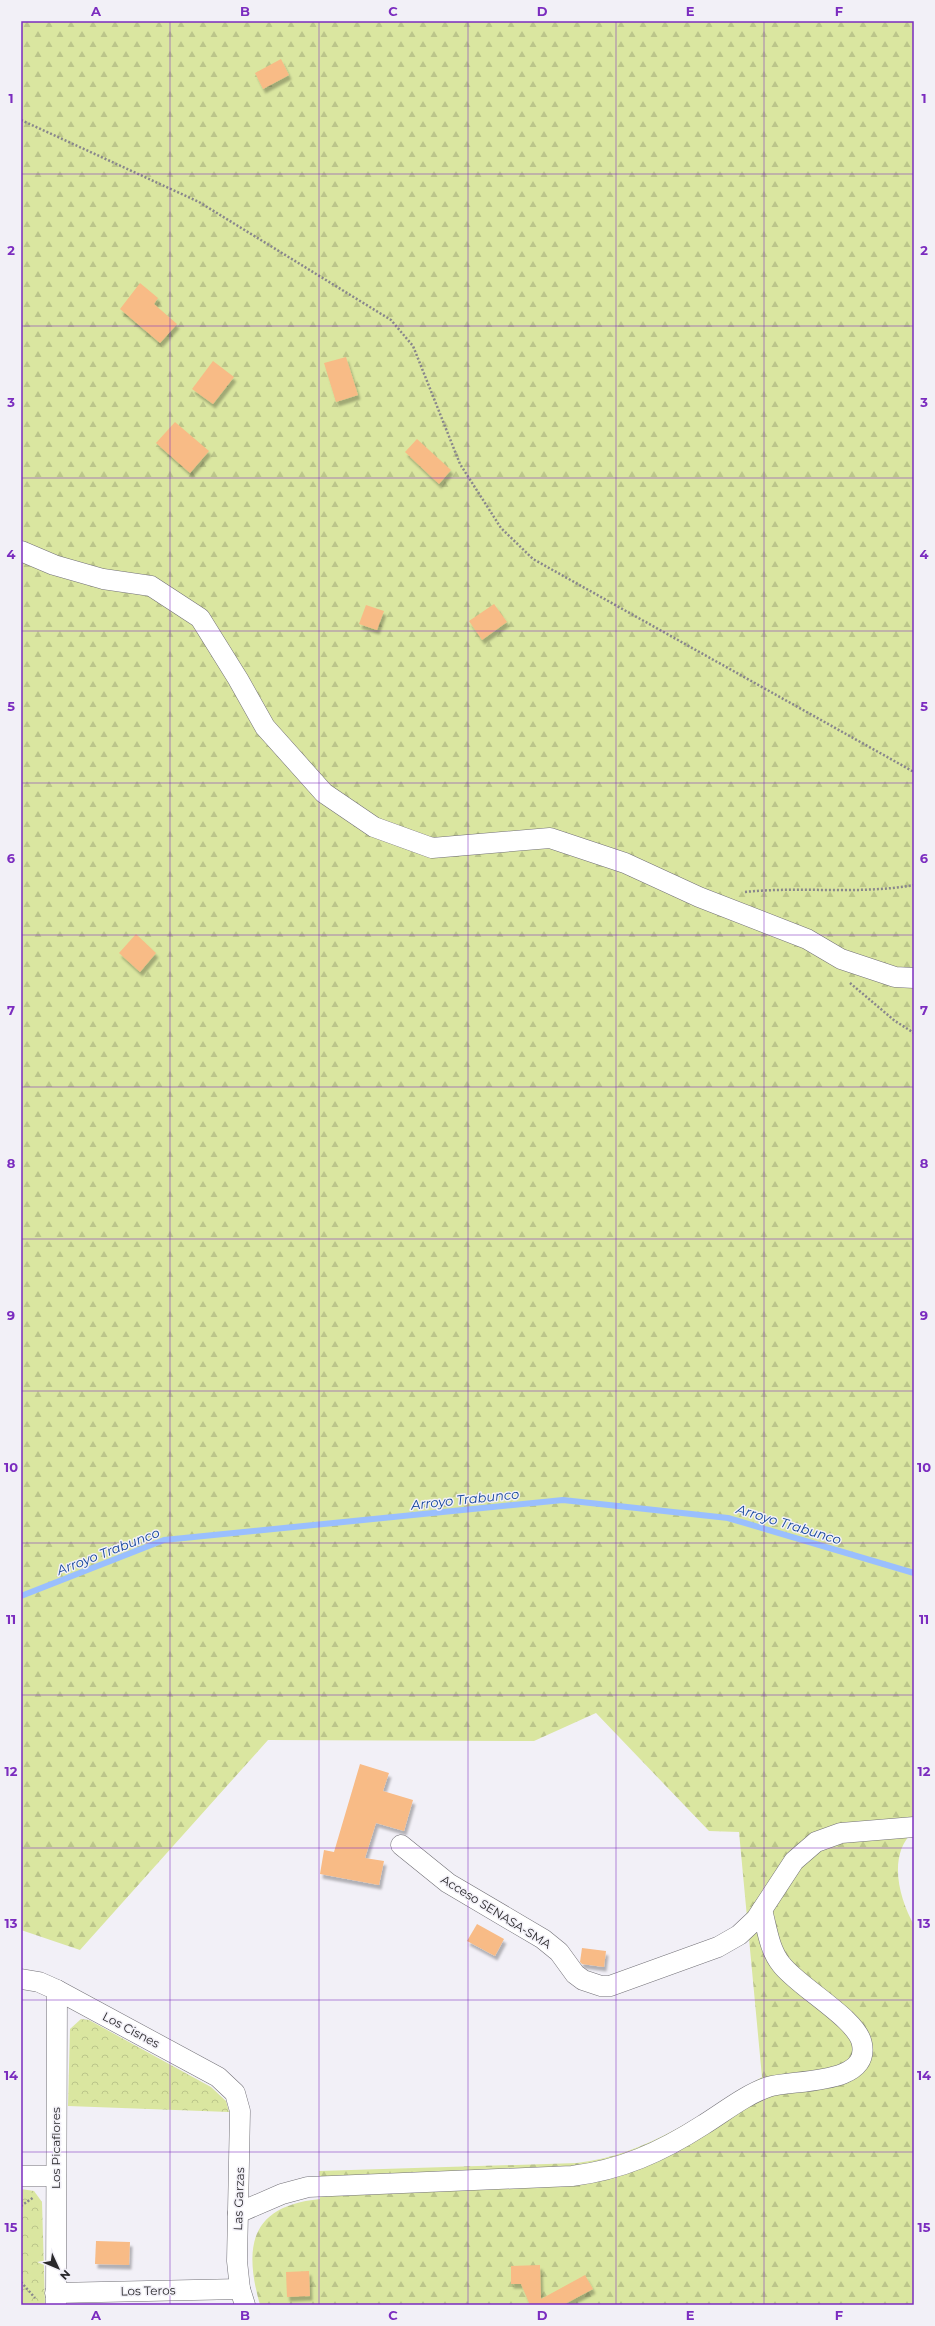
<svg xmlns="http://www.w3.org/2000/svg" width="935" height="2326" font-family="Montserrat,sans-serif">
  <defs>
    <pattern id="forest-firs" width="22" height="20" patternUnits="userSpaceOnUse"><rect width="22" height="20" fill="#dae6a0"/><path d="M5 1l3.5 6h-7zM16 11l3.5 6h-7z" fill="#bbc58a"/></pattern>
    <pattern id="park-crowns" width="20" height="18" patternUnits="userSpaceOnUse"><rect width="20" height="18" fill="#dae6a0"/><path d="M2 6a3 3 0 1 1 6 0M12 15a3 3 0 1 1 6 0" fill="none" stroke="#bbc58a"/></pattern>
    <filter id="shadow"><feDropShadow dx="2.5" dy="4.5" stdDeviation="1" flood-color="#0004"/></filter>
  </defs>
  <rect width="100%" height="100%" fill="#f2f0f7"/>
  <path fill="url(#forest-firs)" d="M21 21H914V1831C887 1854 899 1899 914 1925L913 2305H260C243 2245 251 2206 320 2199L319 2171 577 2163C647 2155 703 2113 762 2077L739 1832 709 1831 596 1713 534 1741 268 1740 80 1950 21 1930Z"/>
  <g fill="url(#park-crowns)">
    <polygon points="81,2019 89,2020 211,2087 226,2101 229,2112 68,2106 70,2029"/>
    <polygon points="21,2189 34,2191 42,2202 45,2305 21,2305"/>
  </g>
  <g fill="none" stroke-linecap="round" stroke-linejoin="round">
    <polyline stroke="#9abffe" stroke-width="6" points="21,1596 164,1540 563,1500 728,1518 914,1573"/>
  </g>
  <g fill="#f8bb86" filter="url(#shadow)">
    <polygon points="281,59 289,75 263,89 255,73"/>
    <polygon points="140,283 158,298 154,304 177,324 160,343 120,309"/>
    <polygon points="346,357 358,395 336,402 324,363"/>
    <polygon points="213,361 234,377 213,404 192,389"/>
    <polygon points="175,422 209,451 190,473 156,443"/>
    <polygon points="417,439 451,470 439,484 405,452"/>
    <polygon points="494,604 507,622 482,640 469,621"/>
    <polygon points="366,605 384,611 377,630 359,624"/>
    <polygon points="136,934 156,953 140,972 119,953"/>
    <polygon points="360,1764 389,1773 383,1791 413,1800 404,1831 376,1823 365,1858 384,1861 379,1885 320,1874 324,1850 334,1852"/>
    <polygon points="477,1924 504,1939 495,1956 467,1941"/>
    <polygon points="582,1948 606,1951 604,1967 582,1964 580,1962"/>
    <polygon points="96,2241 130,2242 129,2265 95,2264"/>
    <polygon points="540,2265 541,2299 585,2275 593,2289 563,2305 530,2305 521,2284 511,2284 511,2266"/>
    <polygon points="309,2271 310,2296 287,2297 286,2272"/>
  </g>
  <g fill="none" stroke-linecap="round" stroke-linejoin="round">
    <g stroke="#727077" stroke-width="21">
      <g id="minor">
        <polyline points="21,551 54,565 103,579 151,586 200,618 238,679 265,727 324,793 374,827 432,848 550,838 625,863 699,897 807,939 841,959 895,977 914,978"/>
        <polyline points="401,1845 448,1883 543,1939 559,1952 575,1974 583,1980 601,1986 610,1986 718,1947 739,1935 756,1919 794,1861 816,1842 841,1833 914,1827"/>
        <polyline points="21,1979 39,1982 57,1990 218,2077 235,2093 240,2111 237,2261 240,2289 245,2305"/>
        <polyline points="21,2176 56,2176"/>
        <path d="M238 2213 282 2194 308 2187 572 2176C621 2170 661 2152 703 2125 724 2112 745 2095 768 2087 793 2079 870 2086 862 2044 858 2019 798 1987 781 1964 769 1949 767 1928 762 1910"/>
        <polyline points="55,2293 240,2289"/>
        <polyline points="56,2305 57,1990"/>
      </g>
    </g>
    <g stroke="#89878c" stroke-width="2.5" stroke-dasharray="2 2" stroke-linecap="butt">
      <polyline points="21,120 199,202 391,320 413,346 460,464 501,528 533,559 914,772"/>
      <path d="M745 892C801 886 859 895 914 885"/>
      <polyline points="850,983 895,1021 914,1033"/>
      <polyline points="21,2206 34,2197"/>
      <polyline points="21,2282 35,2298"/>
    </g>
    <use href="#minor" stroke="#fff" stroke-width="20"/>
  </g>
  <path fill="none" stroke="#7b2cbf" stroke-width="1" stroke-opacity="0.55" d="M170 21V2305M319 21V2305M468 21V2305M616 21V2305M764 21V2305M21 174H914M21 326H914M21 478H914M21 631H914M21 783H914M21 935H914M21 1087H914M21 1239H914M21 1391H914M21 1543H914M21 1695H914M21 1848H914M21 2000H914M21 2152H914"/>
  <g text-anchor="middle" stroke-width="3" stroke-linejoin="round" paint-order="stroke">
    <g font-size="12" fill="#29282b" stroke="#f2f0f7">
      <text transform="translate(496 1912) rotate(32)" y="4">Acceso SENASA-SMA</text>
      <text transform="translate(131 2030) rotate(28)" y="4">Los Cisnes</text>
      <text transform="translate(56 2148) rotate(-90)" y="4">Los Picaflores</text>
      <text transform="translate(239 2199) rotate(-88)" y="4">Las Garzas</text>
      <text transform="translate(148 2291) rotate(-1)" y="4">Los Teros</text>
    </g>
    <g font-size="13" font-style="italic" fill="#10439b" stroke="#f2f0f7">
      <text transform="translate(465 1499) rotate(-6)" y="5">Arroyo Trabunco</text>
      <text transform="translate(789 1524) rotate(17)" y="5">Arroyo Trabunco</text>
      <text transform="translate(108 1551) rotate(-21)" y="5">Arroyo Trabunco</text>
    </g>
  </g>
  <rect width="935" height="2326" fill="none" stroke="#f2f0f7" stroke-width="44"/>
  <g transform="translate(58 2268) rotate(134)" stroke="#f2f0f7" stroke-width="3" paint-order="stroke">
  <path d="M0-3L7 15L0 10L-7 15Z" fill="#29282b"/>
  <text y="-6" font-size="11" font-weight="bold" text-anchor="middle" fill="#29282b">N</text>
  </g>
  <rect x="22" y="22" width="891" height="2282" fill="none" stroke="#7b2cbf" stroke-width="1.5"/>
  <g font-size="13" text-anchor="middle" font-weight="bold" fill="#7b2cbf">
    <text x="96" y="16">A</text>
    <text x="245" y="16">B</text>
    <text x="393" y="16">C</text>
    <text x="542" y="16">D</text>
    <text x="690" y="16">E</text>
    <text x="839" y="16">F</text>
    <text x="11" y="103">1</text>
    <text x="924" y="103">1</text>
    <text x="11" y="255">2</text>
    <text x="924" y="255">2</text>
    <text x="11" y="407">3</text>
    <text x="924" y="407">3</text>
    <text x="11" y="559">4</text>
    <text x="924" y="559">4</text>
    <text x="11" y="711">5</text>
    <text x="924" y="711">5</text>
    <text x="11" y="863">6</text>
    <text x="924" y="863">6</text>
    <text x="11" y="1015">7</text>
    <text x="924" y="1015">7</text>
    <text x="11" y="1168">8</text>
    <text x="924" y="1168">8</text>
    <text x="11" y="1320">9</text>
    <text x="924" y="1320">9</text>
    <text x="11" y="1472">10</text>
    <text x="924" y="1472">10</text>
    <text x="11" y="1624">11</text>
    <text x="924" y="1624">11</text>
    <text x="11" y="1776">12</text>
    <text x="924" y="1776">12</text>
    <text x="11" y="1928">13</text>
    <text x="924" y="1928">13</text>
    <text x="11" y="2080">14</text>
    <text x="924" y="2080">14</text>
    <text x="11" y="2232">15</text>
    <text x="924" y="2232">15</text>
    <text x="96" y="2320">A</text>
    <text x="245" y="2320">B</text>
    <text x="393" y="2320">C</text>
    <text x="542" y="2320">D</text>
    <text x="690" y="2320">E</text>
    <text x="839" y="2320">F</text>
  </g>
</svg>
